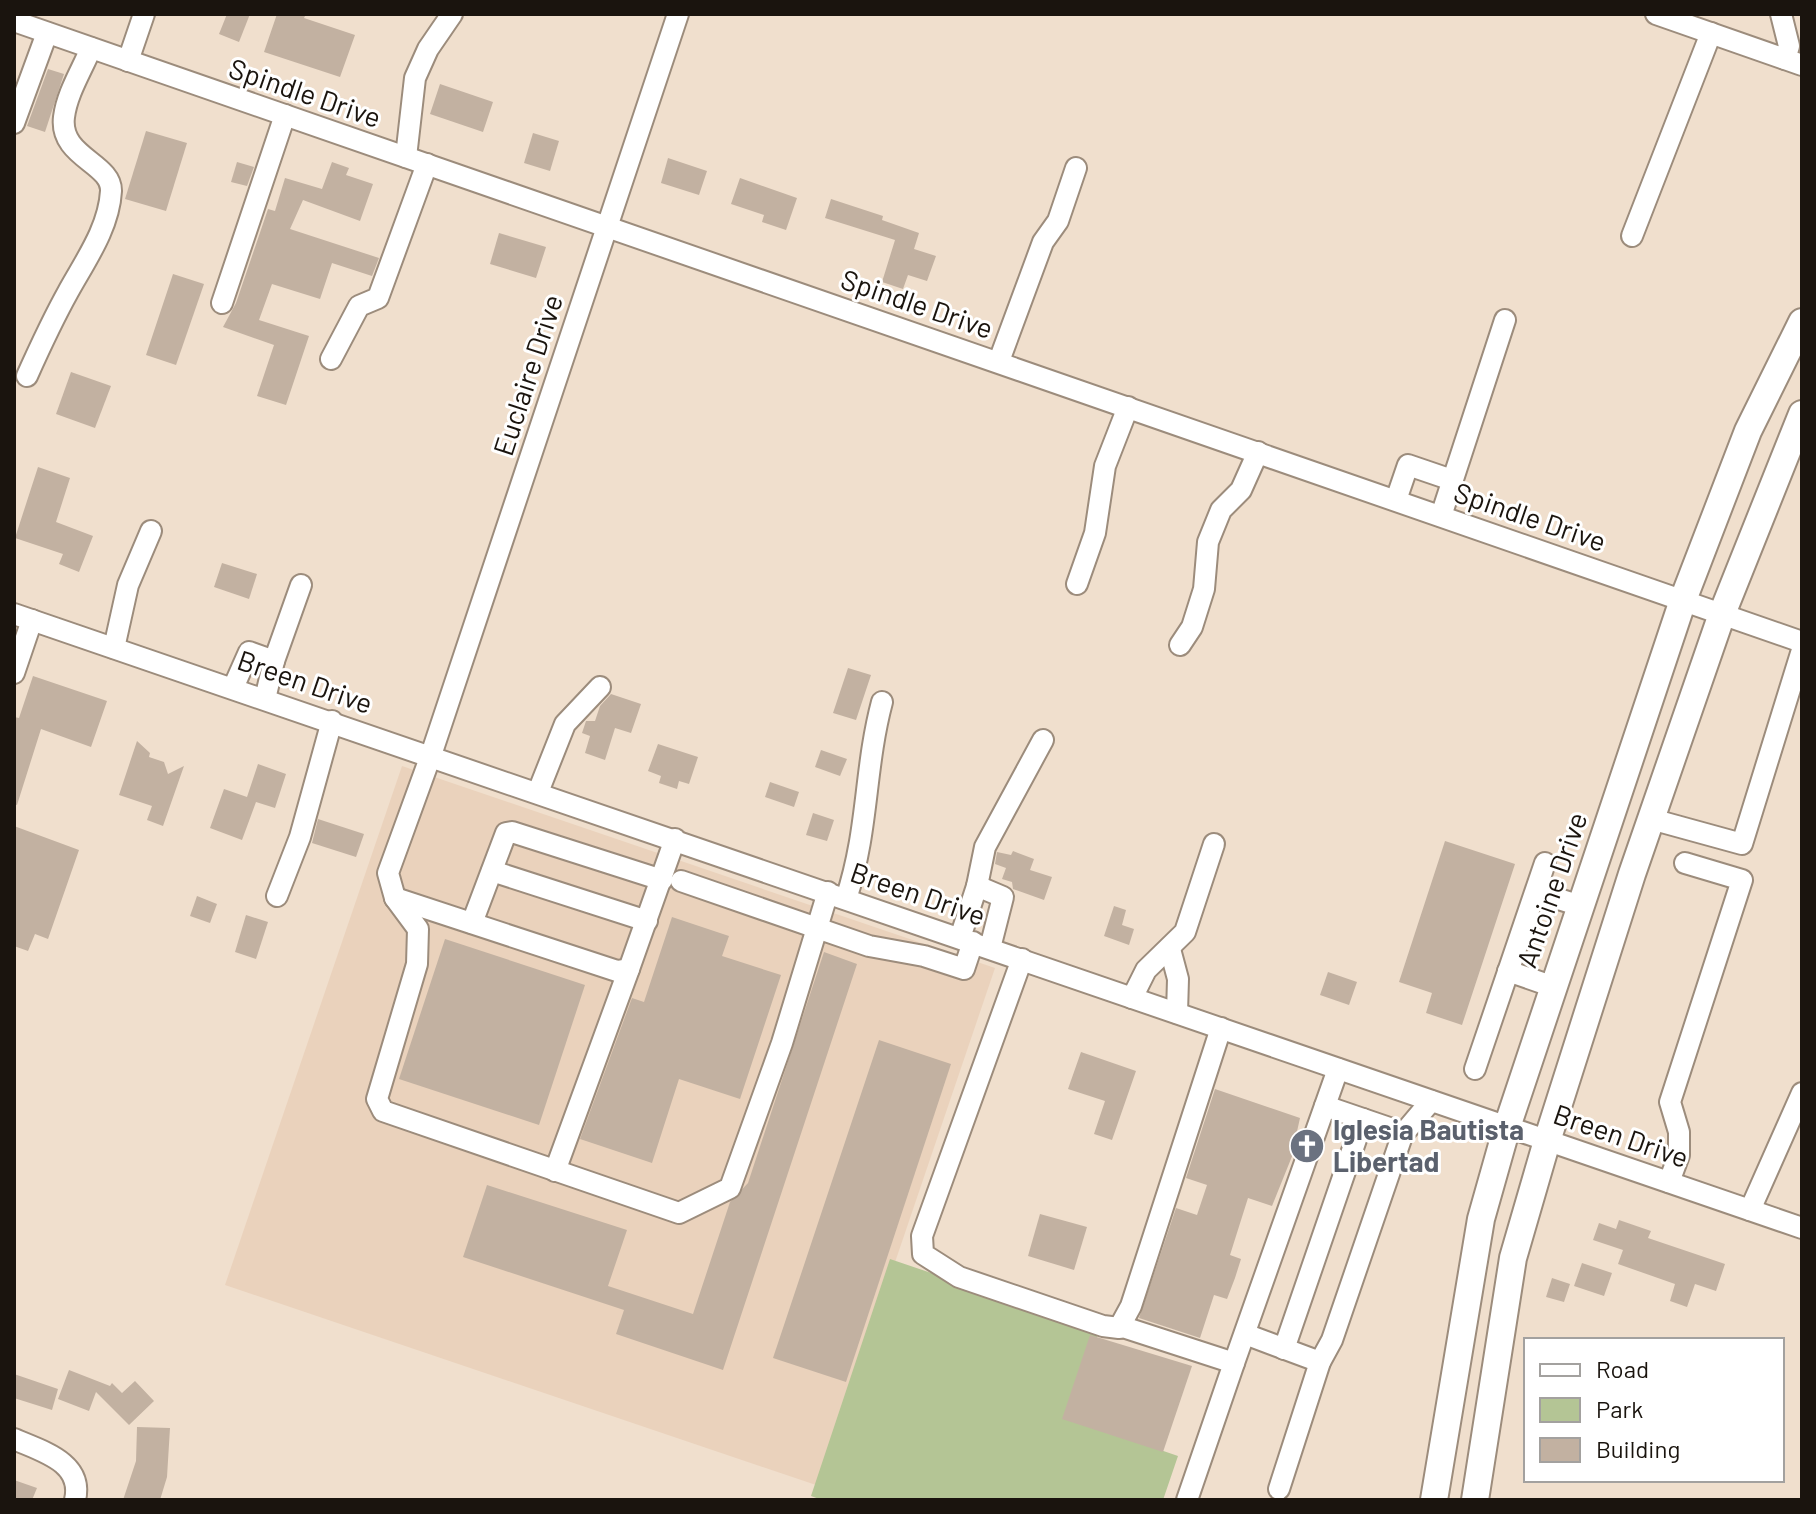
<svg xmlns="http://www.w3.org/2000/svg" width="1816" height="1514" font-family="Barlow,sans-serif">
  <rect width="100%" height="100%" fill="#f0dfcd"/>
  <polygon fill="#ead2bc" points="402,766 995,968 819,1486 225,1285"/>
  <polygon fill="#b4c595" points="890,1259 1099,1330 1070,1419 1178,1456 1163,1500 822,1500 811,1496"/>
  <g fill="#c2b1a1">
    <polygon points="227,14 250,14 239,42 219,34"/>
    <polygon points="277,14 306,14 304,18 355,35 340,77 264,52"/>
    <polygon points="48,69 64,74 45,132 27,126"/>
    <polygon points="440,84 493,102 483,132 430,114"/>
    <polygon points="146,131 187,143 166,211 125,199"/>
    <polygon points="533,133 559,141 550,171 524,163"/>
    <polygon points="668,158 707,171 699,195 661,183"/>
    <polygon points="237,162 254,167 247,186 231,182"/>
    <polygon points="332,162 349,168 346,175 373,184 360,221 303,200 290,229 379,258 372,276 332,263 320,299 272,284 259,320 309,336 286,405 257,396 274,345 223,327 236,303 268,209 275,211 285,178 322,189"/>
    <polygon points="740,178 797,198 786,230 762,222 764,215 731,204"/>
    <polygon points="831,199 883,216 882,220 919,233 914,249 936,256 927,281 908,275 903,289 882,282 895,240 825,218"/>
    <polygon points="499,233 546,247 536,278 490,264"/>
    <polygon points="173,274 204,284 176,365 146,355"/>
    <polygon points="71,372 111,386 95,428 56,414"/>
    <polygon points="38,467 70,478 56,522 93,536 79,572 59,564 63,554 15,538"/>
    <polygon points="222,563 257,574 249,599 214,587"/>
    <polygon points="848,668 871,675 856,720 833,713"/>
    <polygon points="33,676 107,701 91,747 41,729 17,805 14,804 14,717 19,718"/>
    <polygon points="611,694 641,704 631,733 615,728 605,760 585,753 590,736 582,733 586,721 595,721 600,706"/>
    <polygon points="137,741 150,753 149,757 164,762 168,774 184,766 163,826 147,820 152,806 119,795"/>
    <polygon points="658,744 698,757 689,784 679,781 677,789 659,783 661,776 648,771"/>
    <polygon points="821,750 847,759 840,776 815,767"/>
    <polygon points="258,764 286,774 275,808 256,802 242,840 210,828 224,789 247,797"/>
    <polygon points="770,782 799,792 794,807 765,797"/>
    <polygon points="813,813 834,820 827,841 806,835"/>
    <polygon points="318,819 364,834 356,857 312,843"/>
    <polygon points="14,826 79,850 48,939 35,934 28,951 14,946"/>
    <polygon points="1445,841 1515,864 1462,1025 1426,1013 1432,993 1399,982"/>
    <polygon points="1013,851 1034,859 1030,870 1052,877 1044,900 1013,889 1012,882 1002,879 1006,868 995,864 997,852 1011,855"/>
    <polygon points="197,896 217,904 210,923 190,916"/>
    <polygon points="1114,906 1126,910 1122,925 1134,929 1129,945 1104,936"/>
    <polygon points="246,915 268,922 256,959 235,952"/>
    <polygon points="672,917 729,936 722,956 781,975 740,1099 679,1079 652,1163 580,1139 632,998 644,1002"/>
    <polygon points="445,939 585,985 539,1125 399,1079"/>
    <polygon points="824,952 857,964 723,1370 616,1334 624,1310 463,1257 487,1185 627,1230 608,1286 693,1314 730,1202 748,1183"/>
    <polygon points="1328,972 1357,982 1349,1005 1320,995"/>
    <polygon points="879,1040 951,1064 846,1382 773,1358"/>
    <polygon points="1081,1052 1136,1071 1112,1140 1094,1134 1105,1101 1068,1089"/>
    <polygon points="1215,1089 1300,1118 1296,1136 1299,1139 1272,1206 1248,1198 1230,1255 1241,1259 1235,1278 1227,1299 1214,1295 1200,1338 1139,1318 1176,1208 1197,1215 1207,1185 1186,1178"/>
    <polygon points="1040,1214 1087,1227 1074,1270 1028,1256"/>
    <polygon points="1619,1220 1651,1231 1648,1238 1725,1264 1716,1291 1695,1284 1687,1307 1670,1301 1675,1284 1618,1264 1623,1250 1593,1240 1599,1223 1616,1229"/>
    <polygon points="1582,1263 1612,1273 1604,1296 1574,1286"/>
    <polygon points="1552,1278 1570,1284 1564,1302 1546,1297"/>
    <polygon points="1090,1335 1192,1366 1163,1452 1062,1419"/>
    <polygon points="69,1370 110,1386 112,1383 122,1393 135,1381 154,1401 129,1425 96,1392 89,1411 58,1399"/>
    <polygon points="14,1374 58,1389 52,1410 14,1398"/>
    <polygon points="137,1427 170,1428 167,1477 160,1500 123,1500 136,1461"/>
    <polygon points="14,1480 37,1488 32,1500 14,1500"/>
  </g>
  <g fill="none" stroke-linecap="round" stroke-linejoin="round">
    <g stroke="#9c8c7c" stroke-width="24">
      <g id="minor">
        <polyline points="678,14 431,755 388,873 395,898 418,929 417,964 377,1099 383,1111 679,1213 730,1188 782,1043 828,892"/>
        <polyline points="1656,14 1802,65"/>
        <polyline points="1781,14 1789,46 1785,59"/>
        <polyline points="14,21 1802,642"/>
        <polyline points="128,61 144,14"/>
        <polyline points="14,123 47,33"/>
        <polyline points="406,157 415,78 428,49 452,14"/>
        <polyline points="1632,236 1711,33"/>
        <polyline points="222,303 285,115"/>
        <polyline points="331,359 359,306 378,298 427,164"/>
        <polyline points="999,361 1043,242 1058,221 1076,168"/>
        <path d="M27 376C40 347 53 319 68 292 85 261 109 228 111 191 112 163 59 157 64 117 67 93 82 70 91 48"/>
        <polyline points="1396,500 1408,465 1452,480"/>
        <polyline points="1441,516 1505,320"/>
        <polyline points="1077,584 1095,533 1105,466 1128,407"/>
        <polyline points="14,614 1802,1228"/>
        <polyline points="1180,645 1192,627 1204,589 1208,542 1221,510 1241,490 1258,452"/>
        <polyline points="114,648 128,585 151,531"/>
        <polyline points="274,661 301,585"/>
        <polyline points="14,673 32,620"/>
        <polyline points="233,688 249,652 274,661 265,699"/>
        <polyline points="538,792 565,724 600,687"/>
        <polyline points="1651,819 1742,844 1802,650"/>
        <polyline points="492,871 647,921"/>
        <polyline points="681,881 869,946 924,956 964,969 973,942"/>
        <polyline points="977,886 985,847 1043,740"/>
        <polyline points="1536,892 1581,906"/>
        <polyline points="277,896 300,837 332,721"/>
        <polyline points="395,898 617,971 629,969 675,839"/>
        <path d="M846 899C869 829 864 770 882 702"/>
        <polyline points="472,923 506,833 512,832 662,880"/>
        <polyline points="960,938 977,886 1003,897 990,948"/>
        <polyline points="1170,949 1178,979 1177,1013"/>
        <polyline points="1022,959 922,1236 923,1254 959,1277 1103,1326 1119,1328 1131,1306 1221,1028"/>
        <polyline points="1508,971 1554,987"/>
        <polyline points="1132,998 1146,970 1185,932 1214,844"/>
        <polyline points="1475,1069 1545,863"/>
        <polyline points="1325,1106 1404,1133 1431,1101"/>
        <polyline points="555,1171 629,969"/>
        <polyline points="1669,1182 1679,1155 1679,1132 1670,1102 1742,880 1685,863"/>
        <polyline points="1750,1210 1802,1093"/>
        <polyline points="1120,1326 1234,1363 1187,1500"/>
        <polyline points="1245,1334 1320,1362"/>
        <polyline points="1284,1349 1363,1119"/>
        <polyline points="1234,1363 1338,1069"/>
        <path d="M14 1439C41 1451 84 1462 75 1500"/>
        <polyline points="1279,1489 1320,1362 1332,1340 1403,1133"/>
      </g>
    </g>
    <g stroke="#9c8c7c" stroke-width="30">
      <g id="major">
        <polyline points="1434,1500 1481,1219 1507,1127 1683,600 1748,431 1802,322"/>
        <polyline points="1475,1500 1513,1258 1547,1141 1632,874 1722,614 1802,414"/>
      </g>
    </g>
    <use href="#minor" stroke="#fff" stroke-width="20"/>
    <use href="#major" stroke="#fff" stroke-width="26"/>
  </g>
  <defs>
    <g id="church-disc" transform="scale(1.8)"><circle r="9.5" fill="#6b7280" stroke="#fff"/><path d="M-1.2-6h2.4v3.5h3.3v2.4h-3.3V6h-2.4V-.1h-3.3v-2.4h3.3Z" fill="#fff"/></g>
  </defs>
  <g fill-rule="evenodd">
    <use href="#church-disc" x="1307" y="1146"/>
  </g>
  <g text-anchor="middle" stroke-width="6" stroke-linejoin="round" paint-order="stroke">
    <g font-size="28" fill="#1a140e" stroke="#fff">
      <text transform="translate(305 93) rotate(19)" y="10">Spindle Drive</text>
      <text transform="translate(917 304) rotate(19)" y="10">Spindle Drive</text>
      <text transform="translate(528 375) rotate(-72)" y="10">Euclaire Drive</text>
      <text transform="translate(1530 517) rotate(19)" y="10">Spindle Drive</text>
      <text transform="translate(305 682) rotate(19)" y="10">Breen Drive</text>
      <text transform="translate(1552 890) rotate(-71)" y="10">Antoine Drive</text>
      <text transform="translate(918 894) rotate(19)" y="10">Breen Drive</text>
      <text transform="translate(1621 1136) rotate(19)" y="10">Breen Drive</text>
    </g>
    <g font-size="28" font-weight="bold" fill="#5b616d" stroke="#fff" text-anchor="start">
      <text x="1333" y="1140">Iglesia Bautista<tspan x="1333" dy="32">Libertad</tspan></text>
    </g>
  </g>
  <rect width="1816" height="1514" fill="none" stroke="#1a140e" stroke-width="32"/>
  <rect x="1524" y="1338" width="260" height="144" fill="#ffffff" stroke="#a3a19f" stroke-width="2"/>
  <rect x="1540" y="1364" width="40" height="12" fill="#ffffff" stroke="#a3a19f" stroke-width="2"/>
  <text x="1596" y="1378" font-size="24" fill="#1a140e">Road</text>
  <rect x="1540" y="1398" width="40" height="24" fill="#b4c595" stroke="#a3a19f" stroke-width="2"/>
  <text x="1596" y="1418" font-size="24" fill="#1a140e">Park</text>
  <rect x="1540" y="1438" width="40" height="24" fill="#c2b1a1" stroke="#a3a19f" stroke-width="2"/>
  <text x="1596" y="1458" font-size="24" fill="#1a140e">Building</text>
</svg>
